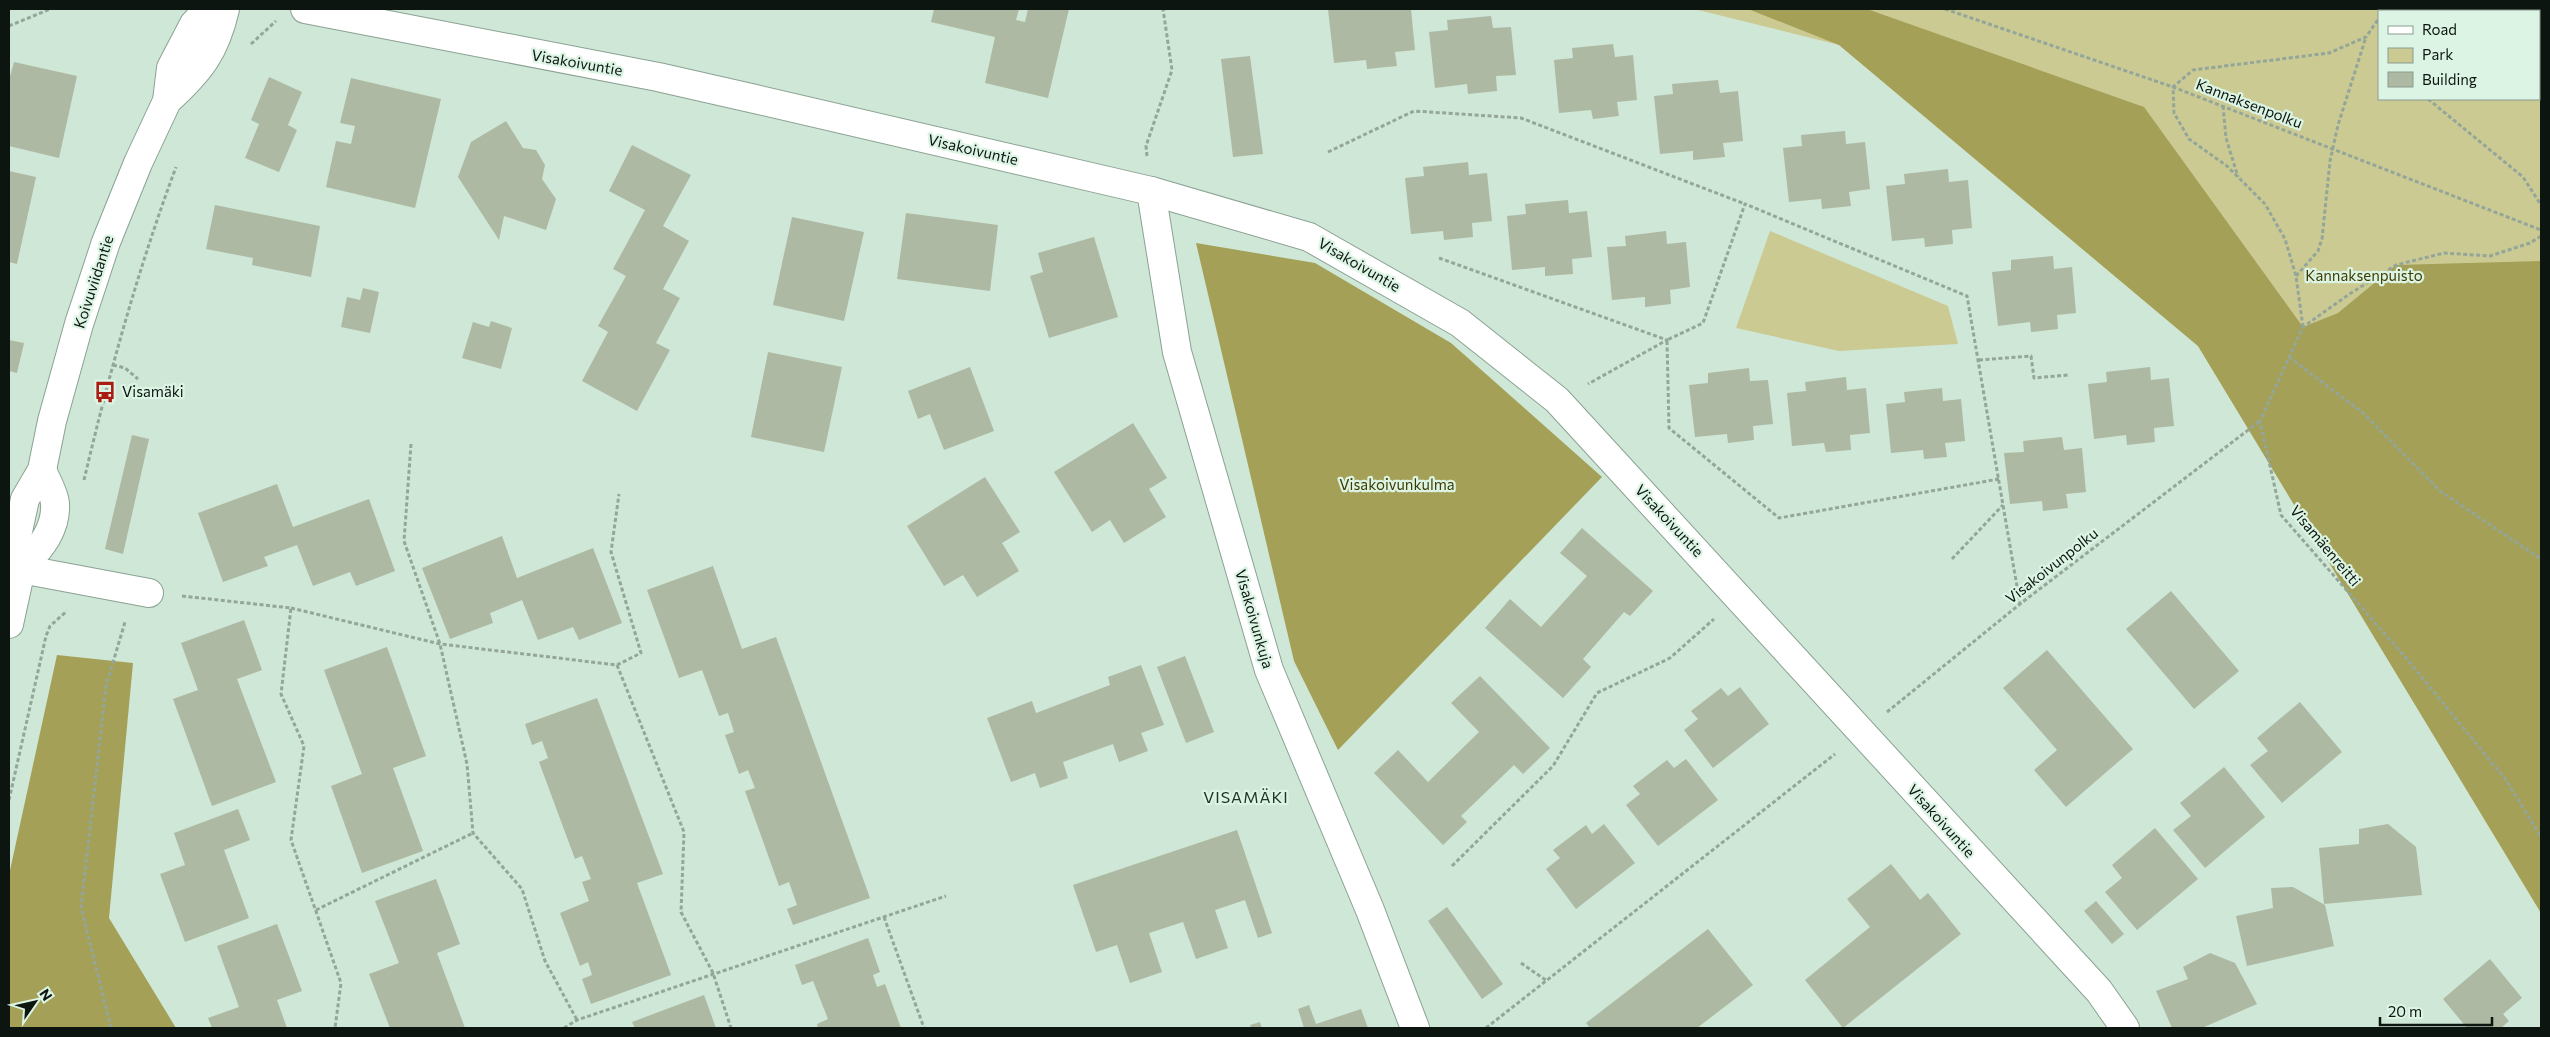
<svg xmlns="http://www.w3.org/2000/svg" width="2550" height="1037" font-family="Commissioner,sans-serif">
  <rect width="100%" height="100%" fill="#cfe7d7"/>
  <g fill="#ccca93">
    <polygon points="1694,9 2483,9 2494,11 2379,11 2379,99 2539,99 2539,13 2541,14 2541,913 2198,346 1839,45"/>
    <polygon points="1770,231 1948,306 1958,344 1839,351 1736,328"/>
  </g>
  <g fill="#a4a057">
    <polygon points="1748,9 1867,9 2144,107 2303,327 2338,313 2396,265 2541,261 2541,913 2198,346 1839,45"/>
    <polygon points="1196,243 1315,263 1451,343 1602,477 1338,750 1294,661"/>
    <polygon points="57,655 133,663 109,918 176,1028 9,1028 9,875"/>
  </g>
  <g fill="#adb9a3">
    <polygon points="934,9 1019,9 1016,20 1025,22 1028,9 1069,9 1048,98 985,83 995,37 931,22"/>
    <polygon points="1328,9 1411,9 1415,50 1395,52 1397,66 1367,69 1366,60 1334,63"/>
    <polygon points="1491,16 1493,28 1511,27 1516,75 1496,76 1497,91 1468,94 1467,84 1435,88 1429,32 1448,30 1447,20"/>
    <polygon points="1613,44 1615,57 1633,55 1637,100 1617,102 1619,116 1593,119 1591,110 1559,113 1554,60 1573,58 1572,48"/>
    <polygon points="1250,56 1263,154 1233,157 1221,59"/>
    <polygon points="14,62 77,76 59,158 9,146 9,80"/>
    <polygon points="269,77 302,92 288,125 297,130 279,172 245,158 259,124 251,120"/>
    <polygon points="351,78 441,99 415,208 326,187 336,141 351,144 355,126 340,123"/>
    <polygon points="1718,80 1720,93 1738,91 1743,141 1723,143 1725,157 1693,160 1693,151 1660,154 1654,96 1673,94 1672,84"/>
    <polygon points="506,121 523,148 536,150 545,165 542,179 556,199 546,230 504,216 499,240 458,177 471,142"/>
    <polygon points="1845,131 1846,144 1865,142 1870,189 1849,192 1851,206 1822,209 1821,199 1789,202 1783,148 1802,146 1801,135"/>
    <polygon points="632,145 691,175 663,226 689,241 663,289 680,298 656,343 670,350 637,411 582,381 608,332 598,326 626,276 613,269 645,210 609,191"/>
    <polygon points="1468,162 1469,175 1487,173 1492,221 1472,223 1473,237 1444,240 1443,231 1411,234 1405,178 1424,176 1423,167"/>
    <polygon points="1948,169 1949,182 1968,180 1972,228 1952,230 1953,244 1925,247 1924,238 1892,241 1886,186 1905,184 1904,174"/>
    <polygon points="9,171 36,177 17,264 9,262"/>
    <polygon points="1568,200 1569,213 1587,211 1592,257 1572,259 1573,274 1545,276 1545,267 1512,270 1507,216 1526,214 1525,204"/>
    <polygon points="215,205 320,226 311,277 252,265 253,258 206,249"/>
    <polygon points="906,213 998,225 990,291 897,279"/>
    <polygon points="792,217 864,232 844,321 773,305"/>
    <polygon points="1666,231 1667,244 1686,242 1690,287 1670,290 1671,304 1645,307 1645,297 1612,300 1607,247 1626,246 1625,236"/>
    <polygon points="1094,237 1118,317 1049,338 1030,276 1043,272 1038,253"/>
    <polygon points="2053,256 2054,269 2072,267 2076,313 2057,315 2058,329 2031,332 2030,322 1998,326 1992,272 2011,270 2011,260"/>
    <polygon points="363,288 379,292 370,333 341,327 347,297 360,300"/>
    <polygon points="491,321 512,328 501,369 462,358 473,322 489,327"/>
    <polygon points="9,340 24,343 17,373 9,371"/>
    <polygon points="768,352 842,367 824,452 751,437"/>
    <polygon points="970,367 994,431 944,450 930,414 918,419 908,391"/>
    <polygon points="2150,367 2151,380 2169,378 2174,426 2154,428 2155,442 2127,445 2126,435 2094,439 2088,384 2107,382 2106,372"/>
    <polygon points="1749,368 1750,381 1768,380 1773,424 1753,426 1754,440 1728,443 1727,434 1695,437 1689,385 1708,383 1708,373"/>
    <polygon points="1846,377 1847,390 1866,388 1870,433 1850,435 1851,450 1826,452 1824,443 1792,446 1787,393 1806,391 1805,382"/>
    <polygon points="1942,388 1943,401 1961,399 1965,441 1945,443 1947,457 1924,459 1923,450 1891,453 1886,404 1905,402 1904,392"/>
    <polygon points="1133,423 1167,478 1149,489 1166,517 1124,543 1110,520 1092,532 1054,472"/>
    <polygon points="132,435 149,439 123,554 105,549"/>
    <polygon points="2062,437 2064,450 2082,448 2086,492 2066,494 2068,508 2043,511 2042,501 2010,504 2004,453 2024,452 2023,441"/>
    <polygon points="985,477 1020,532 1002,543 1019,571 977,597 963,575 944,586 907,526"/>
    <polygon points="277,484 293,527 369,499 395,571 356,586 350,572 313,586 297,545 264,557 268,566 223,582 198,513"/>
    <polygon points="1582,528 1653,591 1630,616 1624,612 1583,659 1591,667 1563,698 1485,628 1510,599 1541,627 1587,576 1560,553"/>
    <polygon points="502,536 517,578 593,548 622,623 579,640 573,627 538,640 522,600 490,613 493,623 450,639 422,568"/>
    <polygon points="713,566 742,649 776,637 870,898 793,925 787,909 797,905 789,882 779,886 745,791 755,788 748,770 739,774 725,735 734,732 728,713 719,716 702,670 679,678 647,590"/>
    <polygon points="2171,591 2239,671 2194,709 2126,629"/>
    <polygon points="244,620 262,670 237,679 276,782 212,806 173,699 198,690 181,643"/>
    <polygon points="387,647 426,756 393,768 423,851 362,873 331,786 362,774 324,670"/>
    <polygon points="2047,650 2133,749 2066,807 2034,770 2057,750 2003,688"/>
    <polygon points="1185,656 1214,732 1186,743 1157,667"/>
    <polygon points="1141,665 1164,725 1141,733 1148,751 1119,762 1113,744 1063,762 1068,778 1040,788 1035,773 1011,782 987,718 1032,701 1036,713 1110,685 1108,677"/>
    <polygon points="1480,676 1550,748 1523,774 1514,765 1461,816 1467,822 1443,845 1374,773 1398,750 1428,782 1479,732 1451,703"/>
    <polygon points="1740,687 1769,724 1713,768 1684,730 1698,719 1691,711 1721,688 1728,696"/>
    <polygon points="597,698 663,874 637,883 671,975 591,1004 582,979 592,975 588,962 580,966 560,913 589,901 582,882 591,879 582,856 575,859 539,762 548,758 542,741 532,745 525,724"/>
    <polygon points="2300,702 2342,752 2282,803 2250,765 2268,751 2257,738"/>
    <polygon points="1686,759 1718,800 1658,846 1626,805 1640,794 1633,786 1667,760 1674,768"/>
    <polygon points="2224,767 2265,817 2205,868 2173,830 2191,816 2180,803"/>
    <polygon points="238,809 250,840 224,850 249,918 185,942 160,874 185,865 174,833"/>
    <polygon points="1604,824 1635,863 1576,909 1546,869 1560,858 1553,850 1586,825 1592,834"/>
    <polygon points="2388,824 2416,847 2422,895 2324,904 2319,848 2359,844 2359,829"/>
    <polygon points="2155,828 2198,879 2137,930 2105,892 2122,878 2112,865"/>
    <polygon points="1237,830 1272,933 1258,938 1245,900 1215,910 1228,948 1196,959 1183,922 1149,933 1162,972 1130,983 1117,945 1096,952 1073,885"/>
    <polygon points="1891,864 1920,900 1928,893 1961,934 1843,1028 1805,980 1870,927 1847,899"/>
    <polygon points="436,879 460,944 437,953 465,1028 390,1028 369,974 399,963 375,901"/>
    <polygon points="2293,887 2325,905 2334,946 2247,966 2236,916 2273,908 2271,888"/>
    <polygon points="2096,901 2124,934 2112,944 2084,911"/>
    <polygon points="1447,907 1503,984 1482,999 1428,921"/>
    <polygon points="277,924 302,991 277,1000 287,1028 212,1028 208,1018 239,1007 217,946"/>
    <polygon points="1708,929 1753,985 1697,1028 1590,1028 1586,1023"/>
    <polygon points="868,938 880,972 873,975 877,987 885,984 901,1028 818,1028 817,1024 828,1019 813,981 802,985 795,965"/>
    <polygon points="2210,953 2235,963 2257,1004 2202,1028 2172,1028 2156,991 2188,979 2183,967"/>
    <polygon points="2490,959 2522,998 2503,1014 2509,1021 2501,1028 2467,1028 2443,999"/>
    <polygon points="704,995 716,1028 635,1028 632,1022"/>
    <polygon points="1309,1005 1316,1024 1361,1009 1368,1028 1304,1028 1298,1009"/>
    <polygon points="1260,1022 1262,1028 1251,1028 1250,1025"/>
  </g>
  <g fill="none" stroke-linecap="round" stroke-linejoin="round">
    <g stroke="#8ba293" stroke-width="30">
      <g id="street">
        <polyline points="305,9 658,77 755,99 1151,191 1309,237 1460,323 1557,400 2099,991 2125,1028"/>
        <polyline points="1151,191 1177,352 1269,670 1370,910 1415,1028"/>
        <polyline points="21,569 149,593"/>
      </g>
    </g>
    <g stroke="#8ba293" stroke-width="30">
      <g id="secondary">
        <path d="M167 101C200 71 215 52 225 9"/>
        <path d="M21 569C38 550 57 531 55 503 54 493 46 480 42 470"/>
        <polyline points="9,624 21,569 17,536 25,499 42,470 52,421 79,324 106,242 138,163 167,101 171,68 194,24 208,9"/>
      </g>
    </g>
    <g stroke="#93a699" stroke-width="3" stroke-dasharray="4 2.5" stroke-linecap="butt">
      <polyline points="1945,9 2173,87 2541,230"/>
      <polyline points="2382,11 2383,9"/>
      <polyline points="2404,11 2405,9"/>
      <polyline points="9,26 50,9"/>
      <polyline points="251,44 276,21"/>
      <polyline points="2428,99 2523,177 2541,205"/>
      <polyline points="2223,106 2226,138 2238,177"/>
      <polyline points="1328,152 1414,111 1521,118 1745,204"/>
      <polyline points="1147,156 1146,146 1172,70 1163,9"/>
      <polyline points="2541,236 2530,243 2490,256 2444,253 2396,265 2351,293 2303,327 2260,421 2281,515 2411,664 2506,780 2541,837"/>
      <polyline points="1439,258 1667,340 1588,384"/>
      <polyline points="2296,276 2318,251 2322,239 2330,161 2338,125 2366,37"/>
      <polyline points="2303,327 2296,276 2285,239 2265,204 2227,166 2189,139 2174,113 2173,87 2193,70 2329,53 2366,37 2379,18"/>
      <polyline points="2289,357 2363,413 2440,491 2541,559"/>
      <polyline points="1979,360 2031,356 2034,378 2068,375"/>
      <polyline points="113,365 125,368 138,379"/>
      <polyline points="411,444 404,541 440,644 467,764 473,833 522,889 545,961 577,1020"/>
      <polyline points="1999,479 1779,518 1669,428 1667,340 1703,323 1745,204 1967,296 2020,604"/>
      <path d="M84 480C109 374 138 269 176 167"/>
      <polyline points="1952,559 2003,505"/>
      <polyline points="182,596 291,608 281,694 304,746 291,840 341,983 335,1028"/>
      <polyline points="291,608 440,644 617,665 684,832 681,912 713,973 731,1028"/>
      <polyline points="617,665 641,653 611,552 619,494"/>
      <polyline points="1887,712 2020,604 2260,421"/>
      <polyline points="9,800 46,636 50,626 67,611"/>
      <polyline points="1452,866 1553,766 1597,693 1670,658 1714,619"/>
      <polyline points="316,910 473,833"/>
      <polyline points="884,917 924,1028"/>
      <polyline points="1521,963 1547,981"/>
      <polyline points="111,1028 81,907 106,686 125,622"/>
      <polyline points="564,1028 577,1020 946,896"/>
      <polyline points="1486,1028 1835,754"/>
    </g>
    <use href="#street" stroke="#fff" stroke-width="28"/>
    <use href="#secondary" stroke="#fff" stroke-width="28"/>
  </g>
  <defs>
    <g id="bus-bare" transform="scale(1.725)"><path d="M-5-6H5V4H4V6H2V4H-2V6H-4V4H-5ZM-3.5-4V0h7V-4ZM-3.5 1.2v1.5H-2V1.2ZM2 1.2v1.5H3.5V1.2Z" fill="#ac1b11" stroke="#dcf4e4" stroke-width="2.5" paint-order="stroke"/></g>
  </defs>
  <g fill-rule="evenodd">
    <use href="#bus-bare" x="105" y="392"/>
  </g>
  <g text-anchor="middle" stroke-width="4.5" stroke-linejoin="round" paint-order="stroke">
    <g font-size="15" fill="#0d1510" stroke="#dcf4e4">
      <text transform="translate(577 63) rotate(10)" y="5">Visakoivuntie</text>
      <text transform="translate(2249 104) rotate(21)" y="5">Kannaksenpolku</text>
      <text transform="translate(973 150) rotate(13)" y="5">Visakoivuntie</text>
      <text transform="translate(1359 265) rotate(30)" y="5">Visakoivuntie</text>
      <text transform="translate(94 282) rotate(-72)" y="5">Koivuviidantie</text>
      <text transform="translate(1669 521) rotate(47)" y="5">Visakoivuntie</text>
      <text transform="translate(2325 546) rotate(50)" y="5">Visamäenreitti</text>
      <text transform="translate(2052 566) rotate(-38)" y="5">Visakoivunpolku</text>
      <text transform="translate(1254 619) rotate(74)" y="5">Visakoivunkuja</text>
      <text transform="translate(1941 821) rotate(48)" y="5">Visakoivuntie</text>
    </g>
    <g font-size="15" fill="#3f3b00" stroke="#dcf4e4">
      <text x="2364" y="281">Kannaksenpuisto</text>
      <text x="1397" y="490">Visakoivunkulma</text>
    </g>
    <g font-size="15" fill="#0d1510" stroke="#dcf4e4" text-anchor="start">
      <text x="122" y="397">Visamäki</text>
    </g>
    <g font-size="16" letter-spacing="1" fill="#213428" stroke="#dcf4e4">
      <text x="1246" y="803">VISAMÄKI</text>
    </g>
  </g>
  <rect width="2550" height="1037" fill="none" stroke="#0d1510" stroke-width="20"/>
  <rect x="2378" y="10" width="162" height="90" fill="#dcf4e4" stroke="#899b8f"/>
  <rect x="2388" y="26" width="25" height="8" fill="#ffffff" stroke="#899b8f"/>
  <text x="2422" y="35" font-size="15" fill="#0d1510">Road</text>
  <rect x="2388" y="48" width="25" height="15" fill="#ccca93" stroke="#899b8f"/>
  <text x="2422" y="60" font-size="15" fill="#0d1510">Park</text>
  <rect x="2388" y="72" width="25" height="15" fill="#adb9a3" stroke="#899b8f"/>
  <text x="2422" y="85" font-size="15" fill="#0d1510">Building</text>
  <g transform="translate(35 1002) rotate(56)" stroke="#dcf4e4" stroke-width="4" paint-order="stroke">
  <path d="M0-4L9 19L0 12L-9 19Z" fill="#0d1510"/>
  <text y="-8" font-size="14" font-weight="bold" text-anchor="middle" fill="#0d1510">N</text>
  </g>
  <path d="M2380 1017v8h112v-8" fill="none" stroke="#0d1510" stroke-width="2.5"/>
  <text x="2388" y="1017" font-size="15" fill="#0d1510" stroke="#dcf4e4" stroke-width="4" paint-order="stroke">20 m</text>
</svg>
